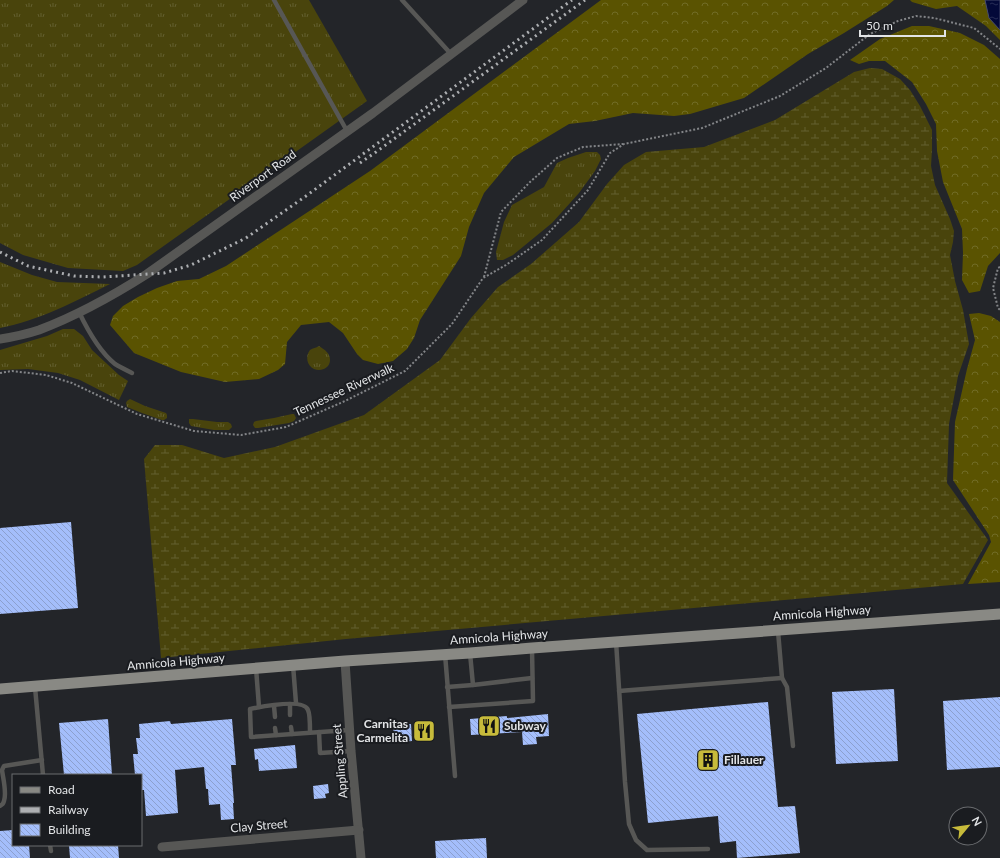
<svg xmlns="http://www.w3.org/2000/svg" width="1000" height="858" font-family="Lato,sans-serif">
  <defs>
    <pattern id="grass-tufts" width="24" height="20" patternUnits="userSpaceOnUse"><rect width="24" height="20" fill="#49440c"/><path d="M3 7l-1-3M5 7V3M7 7l1-3M15 17l-1-3M17 17v-4M19 17l1-3" fill="none" stroke="#635f2f"/></pattern>
    <pattern id="forest-crowns" width="20" height="18" patternUnits="userSpaceOnUse"><rect width="20" height="18" fill="#5a5301"/><path d="M2 6a3 3 0 1 1 6 0M12 15a3 3 0 1 1 6 0" fill="none" stroke="#716c26"/></pattern>
    <pattern id="wetland-marsh" width="20" height="14" patternUnits="userSpaceOnUse"><rect width="20" height="14" fill="#49440c"/><path d="M1 5h8M5 5V1M11 12h8M15 12V8" fill="none" stroke="#635f2f"/></pattern>
    <pattern id="water-ripples" width="26" height="14" patternUnits="userSpaceOnUse"><rect width="26" height="14" fill="#030939"/><path d="M2 4q2-2 4 0t4 0M15 11q2-2 4 0t4 0" fill="none" stroke="#272d56"/></pattern>
    <pattern id="building-back-hatch" width="6" height="6" patternUnits="userSpaceOnUse"><rect width="6" height="6" fill="#a4befb"/><path d="M-1 5l2 2M0 0l6 6M5-1l2 2" fill="none" stroke="#8ca0ce"/></pattern>
  </defs>
  <rect width="100%" height="100%" fill="#232529"/>
  <g fill="url(#grass-tufts)">
    <polygon points="0,0 309,0 367,101 137,265 123,271 68,268 23,255 0,243"/>
    <polygon points="586,152 597,152 600,155 601,159 595,171 579,193 552,223 513,255 503,260 497,260 496,252 504,222 512,205 544,187 557,163 568,158"/>
    <path d="M0 262 32 275 57 282 110 284C76 301 38 321 0 328Z"/>
    <polygon points="63,329 74,329 83,336 92,350 119,375 128,381 119,400 80,380 58,373 28,369 0,370 0,350 47,336"/>
    <path d="M319 346C325 350 330 353 330 360 330 368 321 372 314 369 307 366 305 356 310 350 313 348 316 348 319 346Z"/>
    <polygon points="130,399 145,406 166,413 167,415 167,418 164,420 162,420 142,413 127,407 126,403 127,401"/>
    <polygon points="292,414 294,414 296,418 294,421 289,423 258,428 255,428 253,425 254,422 256,421 274,418"/>
    <polygon points="189,419 193,419 217,422 228,422 231,424 232,427 229,430 214,430 191,426 189,423"/>
  </g>
  <g fill="url(#forest-crowns)">
    <polygon points="601,0 894,0 887,6 844,33 808,54 744,98 690,114 674,116 633,113 595,121 569,124 514,157 484,193 469,227 461,256 420,320 414,338 407,349 393,361 378,364 363,360 357,354 343,333 329,322 301,325 287,342 285,364 278,370 259,379 225,382 181,372 134,353 110,325 113,316 123,306 138,297 157,288 177,281 199,279 226,266 370,171"/>
    <polygon points="910,0 1000,0 1000,40 986,26 957,6 936,9 912,2"/>
    <polygon points="912,26 929,26 960,33 984,45 1000,59 1000,253 988,266 980,291 969,293 962,280 963,253 962,229 943,182 937,151 936,124 926,104 912,82 885,61 869,61 859,64 850,60 880,39"/>
    <polygon points="979,313 991,316 1000,322 1000,582 968,584 991,542 989,535 953,480 955,422 967,369 975,340 969,314"/>
  </g>
  <polygon fill="url(#wetland-marsh)" points="870,68 882,69 900,79 910,90 920,106 932,130 932,150 931,166 935,185 950,219 954,231 953,242 950,255 955,281 963,310 969,344 958,376 949,424 947,483 988,540 963,584 346,639 161,658 144,459 155,445 182,445 224,458 275,447 364,415 440,360 471,318 498,287 531,264 579,222 607,184 624,165 646,152 704,147 775,120 854,72"/>
  <polygon fill="url(#water-ripples)" stroke="#464b6d" points="985,0 1000,0 1000,30 989,18"/>
  <g fill="url(#building-back-hatch)">
    <polygon points="71,522 78,608 0,614 0,528"/>
    <polygon points="894,689 898,761 836,764 832,692"/>
    <polygon points="1000,697 1000,767 947,770 943,701"/>
    <polygon points="768,702 778,807 795,806 800,853 737,858 736,841 720,843 718,816 648,823 637,714"/>
    <polygon points="548,714 549,736 536,737 537,744 523,745 522,732 471,735 470,719 507,716 507,718"/>
    <polygon points="108,719 112,775 64,775 59,723"/>
    <polygon points="232,719 236,765 231,765 234,803 233,803 234,819 221,820 220,804 209,805 208,789 206,789 204,767 175,770 178,813 146,816 144,790 141,790 141,775 135,775 133,754 138,754 136,738 140,738 139,724 170,721 171,724"/>
    <polygon points="411,724 412,741 395,743 393,726"/>
    <polygon points="295,745 297,768 259,771 258,759 255,760 254,749"/>
    <polygon points="328,784 329,793 325,794 326,798 314,799 313,786"/>
    <polygon points="13,830 13,845 29,845 30,858 0,858 0,831"/>
    <polygon points="486,838 487,858 436,858 435,841"/>
    <polygon points="69,845 118,845 119,858 70,858"/>
  </g>
  <g fill="none" stroke-linecap="round" stroke-linejoin="round">
    <g stroke="#838588" stroke-width="2" stroke-dasharray="2 2" stroke-linecap="butt">
      <polyline points="1000,267 998,268 993,288 998,308 1000,310"/>
      <polyline points="484,277 501,212 530,182 557,158 583,147 623,144"/>
      <polyline points="0,373 12,371 46,375 72,383 137,414 194,431 241,435 286,427 345,401 405,371 452,324 483,278 506,265 542,240 588,190 610,153 624,144 702,128 780,96 826,68 870,34 898,21 916,16 934,18 974,28 1000,49"/>
    </g>
    <g stroke="#575755" stroke-width="4.5">
      <polyline points="274,0 347,131"/>
      <polyline points="402,0 451,54"/>
      <path d="M79 312C88 331 99 351 115 364 120 367 126 370 132 373"/>
      <polyline points="616,641 625,782 629,824 636,840 647,850 708,849"/>
      <polyline points="470,653 473,685 532,678"/>
      <polyline points="445,654 455,776"/>
      <polyline points="293,665 296,703"/>
      <polyline points="256,668 259,707"/>
      <polyline points="782,678 787,687 793,746"/>
      <polyline points="35,687 43,775"/>
      <polyline points="447,687 473,685"/>
      <polyline points="619,691 782,678 778,631"/>
      <polyline points="290,704 290,715"/>
      <polyline points="274,706 275,717"/>
      <polyline points="449,707 533,701 532,649"/>
      <polyline points="291,727 292,734"/>
      <polyline points="275,728 276,735"/>
      <path d="M310 732C310 727 310 714 308 710 304 698 260 707 250 709L251 737 349 730"/>
      <polyline points="319,732 320,753 351,751"/>
      <path d="M0 806C3 804 3 804 4 801 7 793 3 778 2 770L4 766 42 760"/>
      <polyline points="50,845 51,851"/>
    </g>
    <g stroke="#575755" stroke-width="9">
      <path d="M0 339C13 337 27 334 39 330 76 316 114 295 147 274L373 113 523 0"/>
      <polyline points="345,661 351,751 361,858"/>
      <polyline points="162,847 359,830"/>
    </g>
    <polyline stroke="#898984" stroke-width="11" points="0,689 345,661 470,653 532,648 1000,614"/>
    <g stroke="#adafb2" stroke-width="3" stroke-dasharray="2 4" stroke-linecap="butt">
      <polyline points="360,163 376,152 585,0"/>
      <polyline points="0,252 28,266 74,276 103,277 164,273 191,265 246,238 306,196 572,0"/>
    </g>
  </g>
  <defs>
    <g id="restaurant-square" transform="scale(1.15)"><rect x="-9" y="-9" width="18" height="18" rx="4" fill="#c7bb3b" stroke="#1a1c20"/><path d="M-5-6h1v4h1v-4h1v4h1v-4h1v5L-1.5 .5V6h-2V.5L-5-1ZM5-6V6H3V1.5H1.5Q1.5-4 5-6Z" fill="#111"/></g>
    <g id="building-square" transform="scale(1.15)"><rect x="-9" y="-9" width="18" height="18" rx="4" fill="#c7bb3b" stroke="#1a1c20"/><path d="M-4-6H4V6H1V3H-1V6H-4ZM-2.5-4.3h1.7v1.8h-1.7ZM.8-4.3h1.7v1.8H.8ZM-2.5-1h1.7V.8h-1.7ZM.8-1h1.7V.8H.8Z" fill="#111"/></g>
  </defs>
  <g fill-rule="evenodd">
    <use href="#restaurant-square" x="489" y="726"/>
    <use href="#restaurant-square" x="424" y="731"/>
    <use href="#building-square" x="708" y="760"/>
  </g>
  <g text-anchor="middle" stroke-width="4" stroke-linejoin="round" paint-order="stroke">
    <g font-size="12" fill="#e2e4e6" stroke="#1a1c20">
      <text transform="translate(263 176) rotate(-36)" y="4">Riverport Road</text>
      <text transform="translate(344 390) rotate(-25)" y="4">Tennessee Riverwalk</text>
      <text transform="translate(822 613) rotate(-4)" y="4">Amnicola Highway</text>
      <text transform="translate(499 637) rotate(-4)" y="4">Amnicola Highway</text>
      <text transform="translate(176 662) rotate(-5)" y="4">Amnicola Highway</text>
      <text transform="translate(340 761) rotate(-95)" y="4">Appling Street</text>
      <text transform="translate(259 826) rotate(-5)" y="4">Clay Street</text>
    </g>
    <g font-size="12" font-weight="bold" fill="#e2e4e6" stroke="#1a1c20" text-anchor="start">
      <text x="408" y="728" text-anchor="end">Carnitas<tspan x="408" dy="14">Carmelita</tspan></text>
      <text x="504" y="730">Subway</text>
      <text x="724" y="764">Fillauer</text>
    </g>
  </g>
  <rect x="12" y="774" width="130" height="72" fill="#1a1c20" stroke="#6a6c6f"/>
  <rect x="20" y="787" width="20" height="6" fill="#898984" stroke="#6a6c6f"/>
  <text x="48" y="794" font-size="12" fill="#e2e4e6">Road</text>
  <rect x="20" y="807" width="20" height="6" fill="#adafb2" stroke="#6a6c6f"/>
  <text x="48" y="814" font-size="12" fill="#e2e4e6">Railway</text>
  <rect x="20" y="824" width="20" height="12" fill="url(#building-back-hatch)" stroke="#6a6c6f"/>
  <text x="48" y="834" font-size="12" fill="#e2e4e6">Building</text>
  <g transform="translate(968 826) rotate(61)"><circle r="19" fill="#1a1c20" stroke="#6a6c6f"/>
  <path d="M0-3L7 15L0 10L-7 15Z" fill="#c7bb3b"/>
  <text y="-6" font-size="11" font-weight="bold" text-anchor="middle" fill="#e2e4e6">N</text>
  </g>
  <path d="M860 30v6h85v-6" fill="none" stroke="#e2e4e6" stroke-width="2"/>
  <text x="866" y="30" font-size="12" fill="#e2e4e6" stroke="#1a1c20" stroke-width="3" paint-order="stroke">50 m</text>
</svg>
